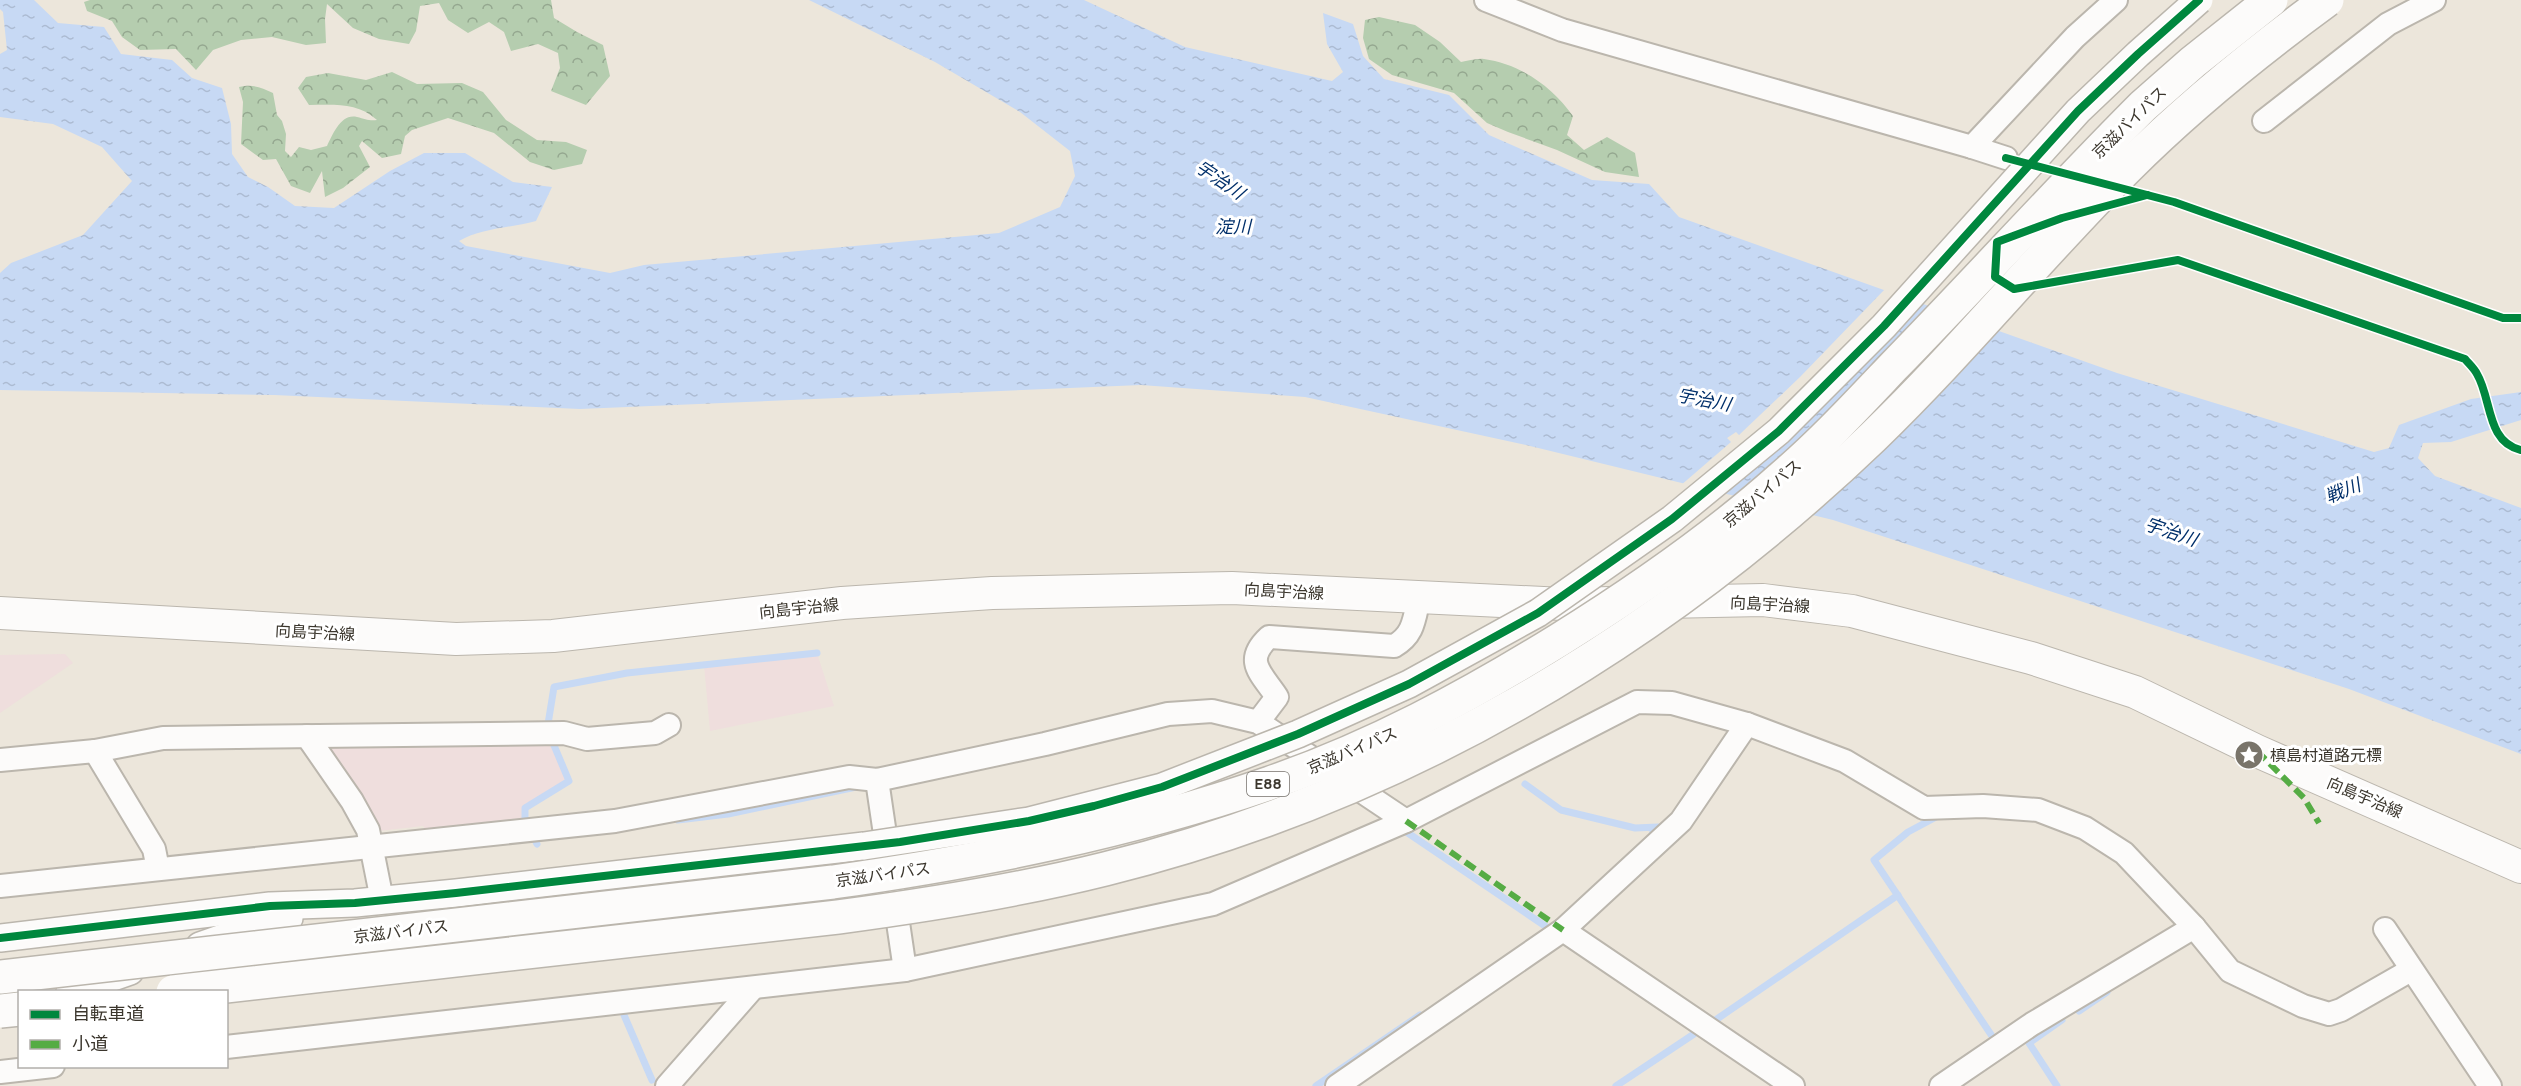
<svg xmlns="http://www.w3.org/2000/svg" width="2521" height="1086" font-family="Manrope,'Noto Sans JP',sans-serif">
  <defs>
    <pattern id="forest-crowns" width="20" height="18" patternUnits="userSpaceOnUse" patternTransform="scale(1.5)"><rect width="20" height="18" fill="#b5cdaf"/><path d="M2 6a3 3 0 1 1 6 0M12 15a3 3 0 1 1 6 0" fill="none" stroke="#94a78f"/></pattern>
    <pattern id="water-ripples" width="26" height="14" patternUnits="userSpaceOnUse" patternTransform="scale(1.5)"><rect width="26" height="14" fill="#c7d9f4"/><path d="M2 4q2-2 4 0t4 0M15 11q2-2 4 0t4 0" fill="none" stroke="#acbbd2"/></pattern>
  </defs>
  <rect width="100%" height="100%" fill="#ece6db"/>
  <g fill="#efdedd">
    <polygon points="817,653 834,706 710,731 704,665"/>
    <polygon points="65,654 73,663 0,713 0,655"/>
    <polygon points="553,743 569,781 526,808 525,820 428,833 423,826 379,831 328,747"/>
  </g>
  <g fill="url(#forest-crowns)">
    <polygon points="90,0 551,0 554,18 577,32 603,45 610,76 586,105 551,91 560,68 558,53 538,44 511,51 504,32 489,22 468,33 448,20 439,3 420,6 416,31 409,44 379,39 353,28 327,4 325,19 326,43 306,45 272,37 241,40 213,50 196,70 176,49 140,50 122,37 112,21 87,11 84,2"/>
    <path d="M1379 17 1415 25 1440 42 1461 62C1468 61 1477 58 1484 59 1520 64 1552 86 1573 116L1567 135 1584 150 1607 137 1635 153 1639 177 1605 172 1557 150 1508 132 1487 123 1454 93 1392 75 1369 59 1363 38 1365 20Z"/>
    <path d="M392 72 417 84 462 83 483 92 506 120 537 140 566 142 587 150 582 164 554 170 530 162 494 133 448 118 412 130 405 136 401 154 382 158 362 141 359 146 370 167 343 188 325 197 322 171 310 193 291 186 276 159 263 160 241 144 243 102 239 87C253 84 261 87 273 93L277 115 282 121 286 134 285 151 291 157 299 147 311 150 327 146C333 134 341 113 357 117 365 119 369 121 377 120 357 102 334 105 309 105L298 88 306 77 328 73 366 80Z"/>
  </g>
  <path fill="url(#water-ripples)" d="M0 0H34L58 23 104 27 121 54 172 60 192 78 222 88 231 124 232 154 248 177 268 187 295 206 334 208 390 171 424 153H465L513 182 552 187 536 221C510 228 482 228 459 241L466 246 610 273 644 265 999 233 1060 207 1075 176 1070 151 1020 112 935 62 809 0H1084L1185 47 1332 81 1343 72 1327 44 1323 13 1353 24 1363 56 1384 79 1449 95 1489 135 1592 180 1649 184 1679 217 2117 373 2374 452 2389 448 2399 425 2471 399 2521 392V420L2451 442 2423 443 2418 458 2435 476 2521 508V754L2349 689 1833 520 1526 445 1305 397 1141 385 580 409 274 395 0 390V273L11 263 83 235 132 181 102 147 53 124 0 117V54L7 50 3 12 0 9Z"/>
  <polygon fill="#ece6db" points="1886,288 1923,301 1721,496 1680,486 1731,442 1727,438 1736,432 1739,435 1800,377"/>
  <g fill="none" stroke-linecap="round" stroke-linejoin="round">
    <g stroke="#c7d9f4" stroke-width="7">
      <polyline points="548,724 554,687 627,673 817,653"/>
      <polyline points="1525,784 1561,810 1635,828 1658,827 1653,832"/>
      <polyline points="1938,816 1908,832 1874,860 1994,1039"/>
      <polyline points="678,820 728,814 856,787"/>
      <polyline points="1402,829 1554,932"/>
      <polyline points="537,844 525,820 525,808 569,781 553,743"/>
      <polyline points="2079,1011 2107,992"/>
      <polyline points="624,1015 652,1080"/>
      <polyline points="1717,1019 1898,895"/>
      <polyline points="1316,1086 1420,1015"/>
      <polyline points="1616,1086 1694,1034 1692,1025"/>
      <polyline points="2057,1086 2029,1043 2062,1020"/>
    </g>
    <g stroke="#bbb6ad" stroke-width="26">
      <g id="minor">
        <polyline points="1486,0 1562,30 1972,147 2075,37 2116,0"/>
        <polyline points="2264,121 2388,24 2434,0"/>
        <polyline points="1972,147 2006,158"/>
        <path d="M1258 722 1277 697C1261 673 1243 661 1269 637L1394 646C1414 635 1414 619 1419 598"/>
        <polyline points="307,736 352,801 368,830 382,900"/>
        <polyline points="95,751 154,849 158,869"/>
        <polyline points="0,760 95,751 163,738 564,733 587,739 655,733 669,725"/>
        <polyline points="877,780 905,970"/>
        <polyline points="0,886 615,821 849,777 877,780 1045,744 1168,714 1212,711 1258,722 1406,821"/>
        <polyline points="2385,929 2490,1086"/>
        <polyline points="1563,930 1793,1086"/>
        <polyline points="226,1047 905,970 1213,904 1406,821 1637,702 1672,703 1747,724 1845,761 1924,808 1983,806 2038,810 2085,828 2124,853 2194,927 2230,971 2303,1006 2329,1014 2341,1010 2411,970"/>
        <polyline points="0,1072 53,1066"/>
        <polyline points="667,1086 753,988"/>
        <polyline points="1337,1086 1563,930 1681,821 1747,724"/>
        <polyline points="1941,1086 2032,1024 2194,927"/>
      </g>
    </g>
    <g stroke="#bbb6ad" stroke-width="30">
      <g id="tertiary">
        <polyline points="0,938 270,906 355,903 456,893 864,846"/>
        <polyline points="200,946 257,926 289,918"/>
        <polyline points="70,992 130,971"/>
      </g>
    </g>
    <g stroke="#bbb6ad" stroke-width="34">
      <polyline id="secondary" points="0,613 456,639 553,636 842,603 992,593 1232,588 1563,604 1763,600 1852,611 2031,658 2135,692 2257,751 2521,867"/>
    </g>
    <use href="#minor" stroke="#fcfbfa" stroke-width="22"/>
    <use href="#tertiary" stroke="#fcfbfa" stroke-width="27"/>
    <use href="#secondary" stroke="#fcfbfa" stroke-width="32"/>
    <g stroke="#bbb6ad" stroke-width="30" stroke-linecap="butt">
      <polyline id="tertiary-bridge" points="864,846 1029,821 1162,787 1298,734 1409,684 1538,613 1672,519 1779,431 1884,326 2078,111 2138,54 2199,0"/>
    </g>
    <g stroke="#bbb6ad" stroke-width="36" stroke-linecap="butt">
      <g id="motorway-bridge">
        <path d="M0 977 833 882C981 861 1128 832 1270 783 1372 748 1467 697 1559 640 1636 592 1713 539 1781 478 1821 444 1857 405 1893 367 1977 281 2058 191 2143 106L2193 62 2271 0"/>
        <path d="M173 992 838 917C928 905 1017 891 1105 869 1396 797 1657 644 1873 437 1962 351 2040 255 2127 168 2189 106 2256 52 2327 0"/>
        <polyline points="0,1011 20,1009"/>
      </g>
    </g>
    <use href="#tertiary-bridge" stroke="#fcfbfa" stroke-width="27"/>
    <use href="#motorway-bridge" stroke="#fcfbfa" stroke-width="33"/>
    <g stroke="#55ac44" stroke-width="6" stroke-dasharray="12 6" stroke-linecap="butt">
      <polyline points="2257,751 2304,798 2319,823"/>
      <polyline points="1406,821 1563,930"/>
    </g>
    <g stroke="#fff" stroke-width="11">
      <g id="cycleway">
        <polyline points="2006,158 2174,202 2503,318 2521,318"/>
        <path d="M2147 195 2062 218 1997 242 1995 277 2014 289 2178 260 2465 359C2469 364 2474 368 2477 374 2492 399 2486 442 2521 450"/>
        <polyline points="0,938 270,906 355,903 456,893 900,842 1029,821 1094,806 1162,787 1298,734 1409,684 1538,613 1672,519 1779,431 1884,326 2078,111 2138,54 2199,0"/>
      </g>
    </g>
    <use href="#cycleway" stroke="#00873e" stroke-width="8"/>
  </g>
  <defs>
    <g id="sight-disc" transform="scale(1.5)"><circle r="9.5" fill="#79746a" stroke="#fff"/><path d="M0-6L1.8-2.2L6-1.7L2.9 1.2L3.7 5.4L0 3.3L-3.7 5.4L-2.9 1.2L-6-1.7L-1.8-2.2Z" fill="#fff"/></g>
  </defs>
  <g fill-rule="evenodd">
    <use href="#sight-disc" x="2249" y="755"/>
  </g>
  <g text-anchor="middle" stroke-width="6" stroke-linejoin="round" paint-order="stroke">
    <rect fill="#fff" stroke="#76726c" stroke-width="1.5" x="1247" y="772" width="42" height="24" rx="4.5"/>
    <g font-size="15" font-weight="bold" fill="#3b362d">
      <text x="1268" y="789">E88</text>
    </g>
    <g font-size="16" fill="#3b362d" stroke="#fff">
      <text transform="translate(2129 122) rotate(-44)" y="6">京滋バイパス</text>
      <text transform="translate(1762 493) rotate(-40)" y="6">京滋バイパス</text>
      <text transform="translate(1284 591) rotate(3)" y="6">向島宇治線</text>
      <text transform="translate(1770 604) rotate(3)" y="6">向島宇治線</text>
      <text transform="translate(799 608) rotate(-6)" y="6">向島宇治線</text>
      <text transform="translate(315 632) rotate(3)" y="6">向島宇治線</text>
      <text transform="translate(1352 750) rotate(-23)" y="6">京滋バイパス</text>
      <text transform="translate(2365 797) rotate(23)" y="6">向島宇治線</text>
      <text transform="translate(883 874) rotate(-8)" y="6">京滋バイパス</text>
      <text transform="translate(401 931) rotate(-7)" y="6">京滋バイパス</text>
    </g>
    <g font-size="16" fill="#3b362d" stroke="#fff" text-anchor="start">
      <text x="2270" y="761">槙島村道路元標</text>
    </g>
    <g font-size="18" font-style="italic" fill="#002f6a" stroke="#fff">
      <text transform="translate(1220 180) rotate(34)" y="6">宇治川</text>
      <text x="1233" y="233">淀川</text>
      <text transform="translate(1704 400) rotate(11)" y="6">宇治川</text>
      <text transform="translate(2343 491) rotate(-22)" y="6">戦川</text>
      <text transform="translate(2171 532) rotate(19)" y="6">宇治川</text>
    </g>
  </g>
  <rect x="18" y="990" width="210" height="78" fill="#ffffff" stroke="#b1afab" stroke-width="1.5"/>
  <rect x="30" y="1010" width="30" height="9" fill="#00873e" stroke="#b1afab" stroke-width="1.5"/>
  <text x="72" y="1020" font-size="18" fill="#3b362d">自転車道</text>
  <rect x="30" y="1040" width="30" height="9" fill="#55ac44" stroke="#b1afab" stroke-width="1.5"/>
  <text x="72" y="1050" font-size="18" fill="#3b362d">小道</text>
</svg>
